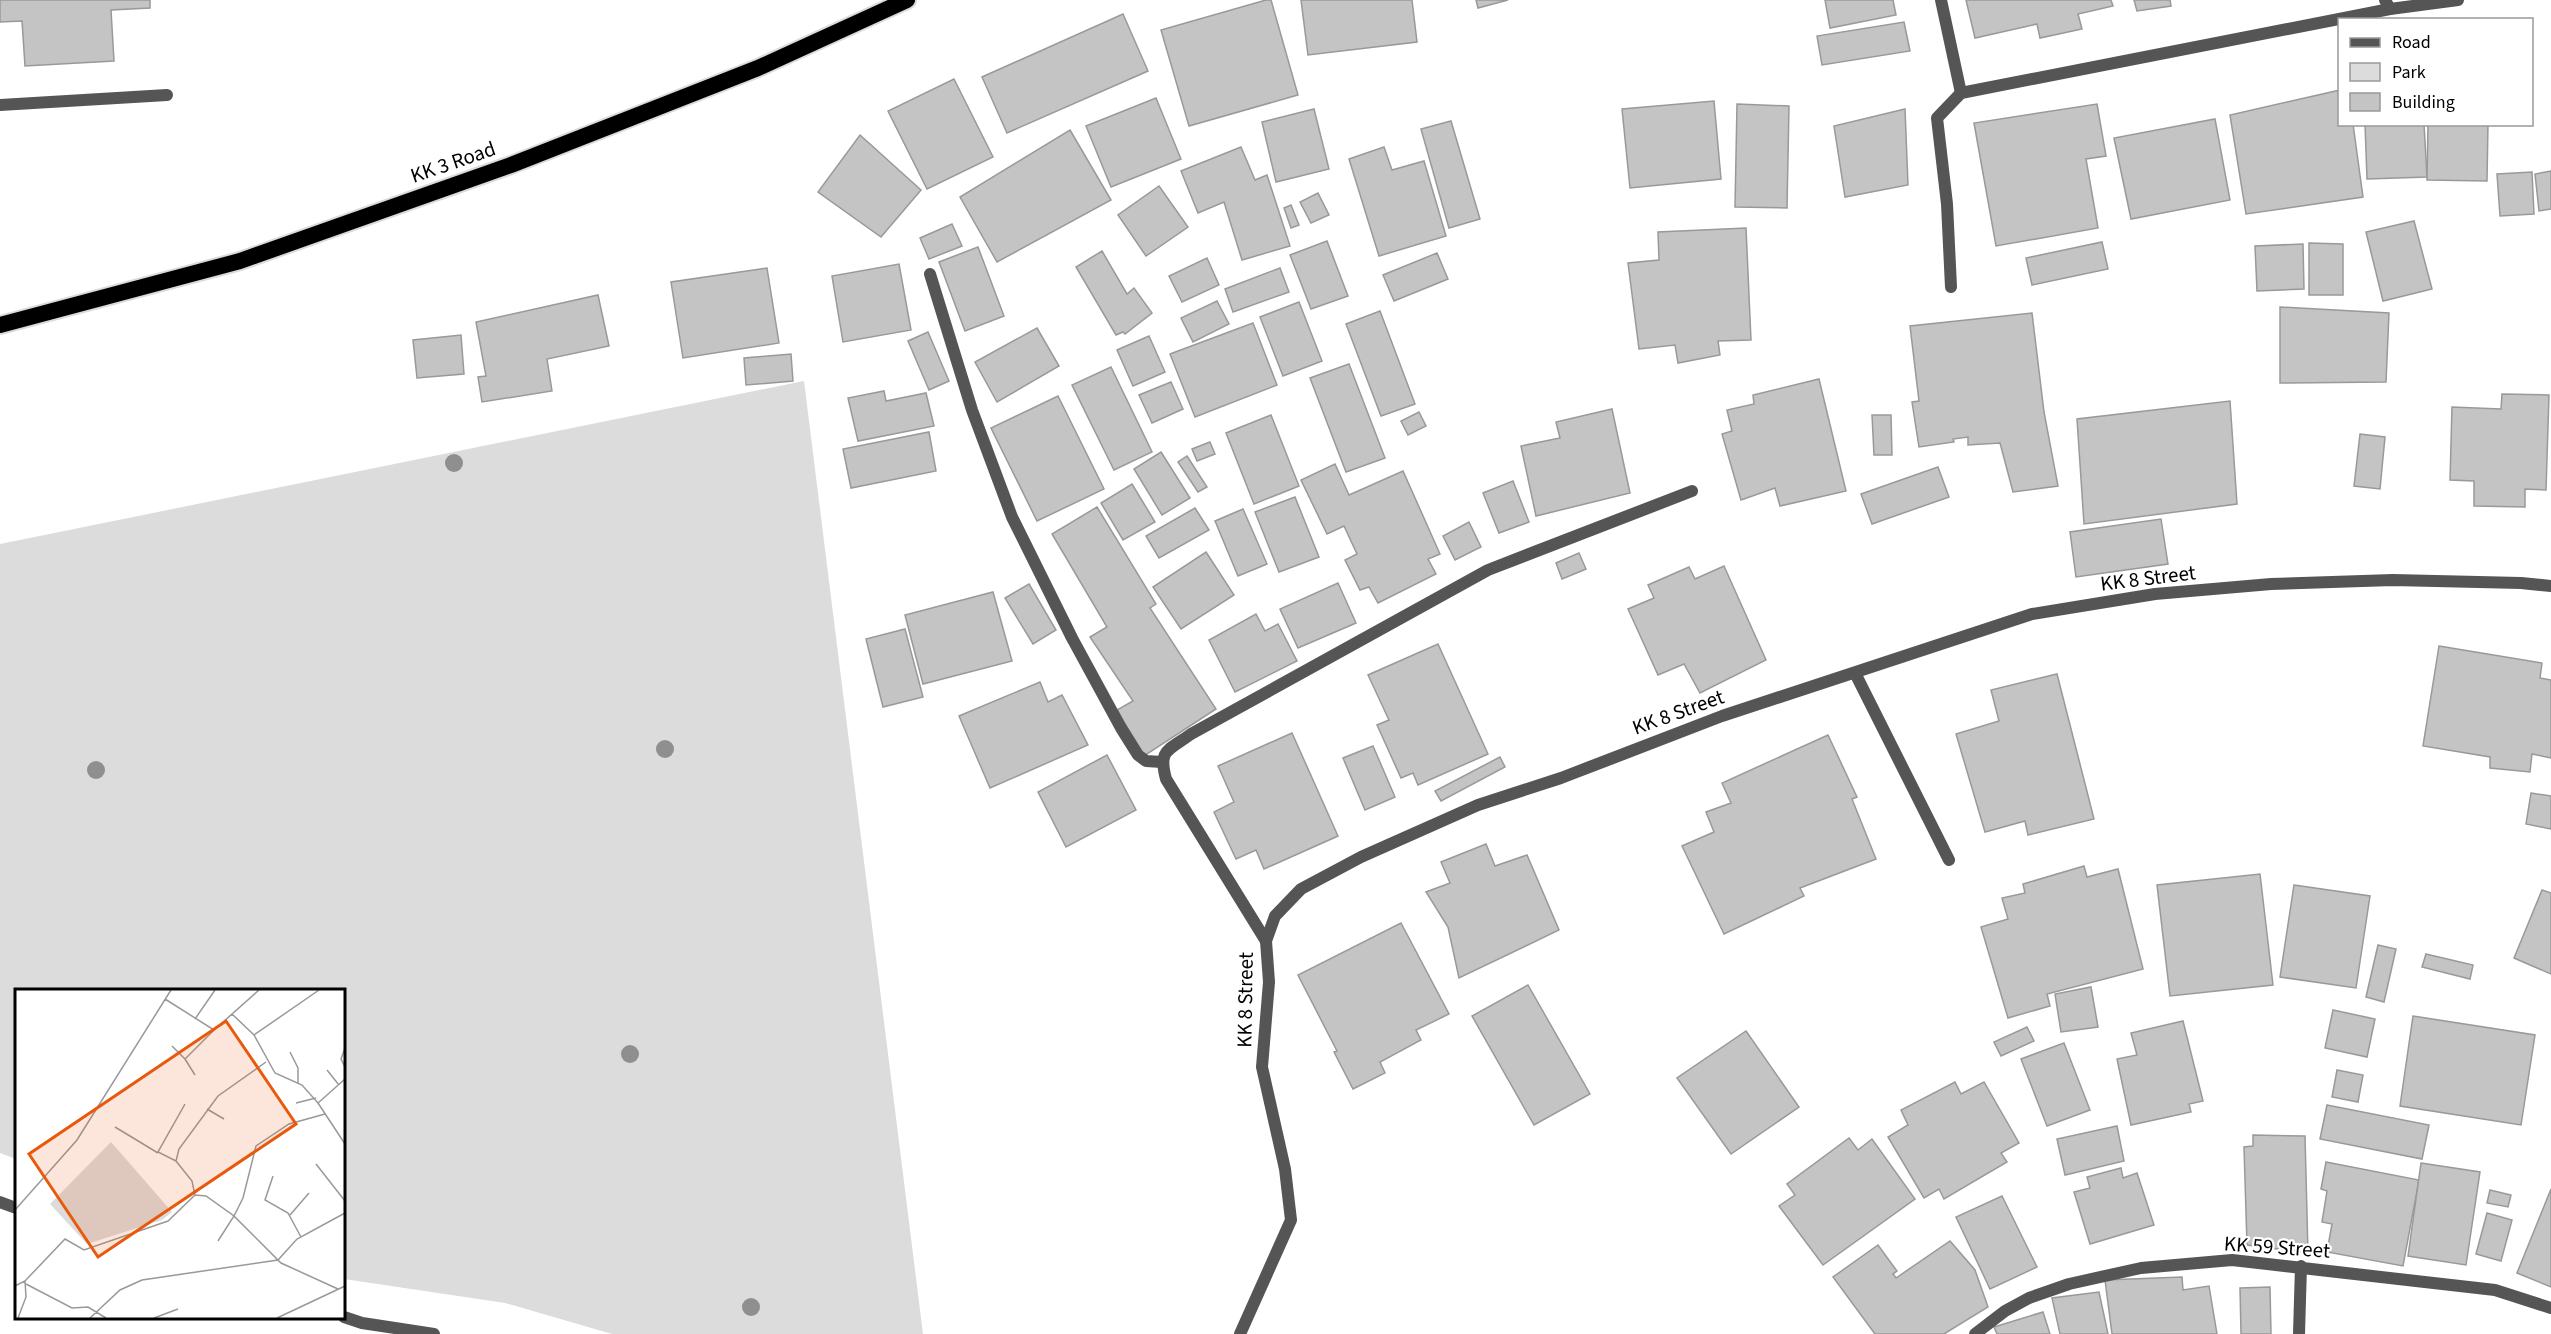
<svg xmlns="http://www.w3.org/2000/svg" width="2551" height="1334" font-family="'Source Sans 3',sans-serif">
  <rect width="100%" height="100%" fill="#fff"/>
  <polygon fill="#dcdcdc" points="804,381 923,1334 612,1334 505,1303 344,1279 344,990 16,990 16,1159 0,1153 0,544"/>
  <g fill="#c4c4c4" stroke="#999" stroke-width="1.5">
    <polygon points="0,0 150,0 150,8 111,10 114,61 25,66 22,21 0,22"/>
    <polygon points="1266,0 1271,0 1298,95 1189,126 1161,30"/>
    <polygon points="1301,0 1412,0 1417,42 1308,55"/>
    <polygon points="1476,0 1508,0 1478,8"/>
    <polygon points="1825,0 1893,0 1896,15 1830,28"/>
    <polygon points="1966,0 2111,0 2113,6 2078,14 2082,29 2040,38 2037,24 1975,38"/>
    <polygon points="2134,0 2170,0 2171,6 2137,11"/>
    <polygon points="1123,14 1148,71 1007,133 982,77"/>
    <polygon points="1904,22 1910,51 1822,65 1817,36"/>
    <polygon points="954,79 993,157 927,189 888,111"/>
    <polygon points="2340,90 2340,124 2353,124 2363,197 2246,214 2230,115"/>
    <polygon points="1156,98 1181,159 1111,187 1086,126"/>
    <polygon points="1714,101 1721,179 1630,188 1622,109"/>
    <polygon points="1737,104 1789,106 1787,208 1735,207"/>
    <polygon points="2097,104 2106,156 2086,159 2098,228 1996,246 1974,123"/>
    <polygon points="1314,109 1329,169 1276,182 1262,122"/>
    <polygon points="1905,109 1908,185 1845,197 1834,126"/>
    <polygon points="2215,119 2230,200 2131,219 2114,138"/>
    <polygon points="1451,121 1480,219 1449,228 1421,129"/>
    <polygon points="2365,124 2424,124 2427,177 2367,179"/>
    <polygon points="2428,124 2488,124 2487,181 2427,180"/>
    <polygon points="1070,130 1111,200 997,262 960,197"/>
    <polygon points="860,135 921,190 881,237 818,192"/>
    <polygon points="1241,147 1255,180 1267,175 1290,246 1242,260 1224,202 1198,213 1181,171"/>
    <polygon points="1384,147 1392,170 1424,161 1446,236 1379,256 1349,159"/>
    <polygon points="2551,171 2551,209 2539,211 2535,174"/>
    <polygon points="2532,172 2534,214 2500,216 2497,174"/>
    <polygon points="1159,186 1188,227 1146,256 1118,215"/>
    <polygon points="1318,193 1329,215 1311,223 1300,202"/>
    <polygon points="1291,205 1299,225 1291,228 1284,208"/>
    <polygon points="2414,221 2432,289 2383,301 2366,232"/>
    <polygon points="952,224 962,246 929,259 920,238"/>
    <polygon points="1746,228 1751,340 1718,341 1720,355 1678,363 1675,345 1639,349 1628,263 1659,260 1658,232"/>
    <polygon points="1327,241 1348,296 1311,309 1290,255"/>
    <polygon points="2102,242 2108,269 2032,285 2026,258"/>
    <polygon points="2309,243 2343,244 2343,295 2309,295"/>
    <polygon points="2303,244 2304,289 2257,291 2255,246"/>
    <polygon points="978,247 1004,316 965,331 939,262"/>
    <polygon points="1102,251 1127,294 1134,288 1152,313 1125,334 1123,332 1116,335 1076,267"/>
    <polygon points="1437,253 1448,279 1394,301 1383,275"/>
    <polygon points="1207,258 1219,285 1182,302 1169,276"/>
    <polygon points="899,264 911,330 843,342 832,276"/>
    <polygon points="767,268 779,343 683,358 671,282"/>
    <polygon points="1280,268 1289,292 1233,312 1225,289"/>
    <polygon points="598,295 609,346 547,359 552,391 482,402 478,377 486,376 476,322"/>
    <polygon points="1217,301 1229,324 1193,342 1181,318"/>
    <polygon points="1299,302 1322,361 1283,376 1260,317"/>
    <polygon points="2280,307 2389,313 2386,382 2280,383"/>
    <polygon points="1380,311 1415,404 1381,416 1346,324"/>
    <polygon points="2032,313 2044,412 2058,486 2013,492 2000,443 1968,445 1968,437 1953,439 1954,442 1919,447 1912,402 1919,401 1910,326"/>
    <polygon points="1253,323 1277,385 1195,417 1170,354"/>
    <polygon points="1037,328 1059,366 997,402 975,362"/>
    <polygon points="928,332 949,381 929,390 908,341"/>
    <polygon points="461,335 464,374 417,378 413,340"/>
    <polygon points="1149,336 1165,372 1133,386 1117,350"/>
    <polygon points="791,354 793,381 746,385 744,358"/>
    <polygon points="1349,364 1385,458 1346,472 1310,378"/>
    <polygon points="1111,367 1152,452 1114,470 1072,385"/>
    <polygon points="1819,379 1846,491 1780,506 1775,488 1741,500 1722,434 1732,431 1727,410 1754,404 1753,395"/>
    <polygon points="1171,382 1183,409 1152,423 1139,395"/>
    <polygon points="884,391 886,401 926,393 934,426 858,441 848,398"/>
    <polygon points="2502,394 2549,395 2546,490 2525,489 2525,507 2474,506 2474,481 2450,480 2452,407 2501,409"/>
    <polygon points="1058,396 1104,489 1037,521 991,428"/>
    <polygon points="2230,401 2237,504 2084,524 2077,419"/>
    <polygon points="1612,409 1630,493 1536,516 1521,446 1560,438 1556,422"/>
    <polygon points="1419,412 1426,426 1408,435 1401,421"/>
    <polygon points="1271,415 1299,486 1254,504 1226,433"/>
    <polygon points="1872,415 1891,415 1892,455 1874,455"/>
    <polygon points="929,432 936,471 851,488 843,449"/>
    <polygon points="2360,434 2385,437 2380,489 2354,486"/>
    <polygon points="1210,442 1215,454 1197,461 1192,449"/>
    <polygon points="1161,452 1190,498 1162,515 1134,469"/>
    <polygon points="1187,456 1207,487 1198,492 1178,462"/>
    <polygon points="1335,464 1349,495 1403,471 1440,554 1428,559 1436,574 1378,603 1369,587 1360,590 1345,560 1357,554 1344,526 1327,534 1301,480"/>
    <polygon points="1938,467 1949,497 1872,524 1861,494"/>
    <polygon points="1513,481 1529,522 1499,533 1483,493"/>
    <polygon points="1132,484 1155,522 1123,540 1101,503"/>
    <polygon points="1295,497 1319,557 1279,572 1255,512"/>
    <polygon points="1097,507 1156,604 1150,608 1216,709 1144,756 1117,710 1133,701 1090,637 1107,627 1052,534"/>
    <polygon points="1195,508 1209,530 1159,558 1146,536"/>
    <polygon points="1243,509 1267,564 1238,576 1215,521"/>
    <polygon points="2161,519 2168,564 2076,577 2070,532"/>
    <polygon points="1469,522 1481,547 1455,560 1443,536"/>
    <polygon points="1206,552 1234,595 1181,629 1153,587"/>
    <polygon points="1579,553 1586,569 1562,579 1556,563"/>
    <polygon points="1724,566 1766,660 1700,693 1684,664 1658,675 1628,609 1654,598 1648,585 1689,567 1695,579"/>
    <polygon points="1338,583 1356,623 1298,648 1280,609"/>
    <polygon points="1029,584 1056,630 1033,644 1005,598"/>
    <polygon points="993,592 1012,661 923,684 905,615"/>
    <polygon points="1256,614 1265,631 1278,624 1297,661 1235,692 1209,640"/>
    <polygon points="905,629 923,697 883,707 866,639"/>
    <polygon points="1438,644 1488,754 1418,785 1413,773 1401,778 1377,725 1389,720 1368,675"/>
    <polygon points="2439,646 2542,663 2540,678 2551,680 2551,758 2532,754 2530,772 2490,768 2490,757 2423,746"/>
    <polygon points="2057,674 2094,819 2028,835 2025,821 1985,832 1956,734 1999,721 1991,690"/>
    <polygon points="1040,682 1048,702 1062,695 1088,745 990,788 959,716"/>
    <polygon points="1292,733 1338,836 1264,869 1256,850 1236,859 1214,812 1234,802 1218,766"/>
    <polygon points="1828,735 1857,797 1852,799 1876,859 1800,888 1804,896 1724,934 1682,846 1714,832 1706,812 1731,803 1722,783"/>
    <polygon points="1373,746 1395,797 1365,810 1343,758"/>
    <polygon points="1107,755 1136,810 1066,847 1038,792"/>
    <polygon points="1500,757 1505,767 1441,801 1435,791"/>
    <polygon points="2531,793 2551,796 2551,829 2526,824"/>
    <polygon points="1486,844 1495,866 1527,855 1559,930 1459,978 1448,927 1426,892 1450,883 1441,862"/>
    <polygon points="2084,866 2087,877 2118,869 2143,969 2047,994 2050,1006 2008,1018 1981,927 2008,919 2002,898 2025,893 2023,884"/>
    <polygon points="2260,874 2273,985 2170,996 2157,885"/>
    <polygon points="2294,885 2370,896 2356,988 2280,977"/>
    <polygon points="2542,890 2551,893 2551,974 2514,958"/>
    <polygon points="1401,923 1449,1014 1416,1030 1421,1040 1380,1062 1385,1073 1353,1089 1334,1052 1337,1051 1298,975"/>
    <polygon points="2378,945 2396,949 2384,1002 2366,997"/>
    <polygon points="2426,954 2473,965 2470,979 2422,967"/>
    <polygon points="1528,985 1590,1094 1534,1125 1472,1016"/>
    <polygon points="2091,987 2098,1027 2061,1032 2055,994"/>
    <polygon points="2333,1010 2375,1019 2367,1057 2325,1048"/>
    <polygon points="2413,1016 2535,1035 2521,1125 2400,1106"/>
    <polygon points="2183,1021 2203,1101 2189,1104 2191,1112 2131,1125 2117,1059 2137,1055 2131,1033"/>
    <polygon points="2027,1027 2034,1041 2001,1056 1994,1042"/>
    <polygon points="1746,1031 1799,1107 1731,1154 1677,1078"/>
    <polygon points="2064,1043 2090,1110 2047,1126 2021,1059"/>
    <polygon points="2337,1070 2363,1075 2358,1102 2332,1097"/>
    <polygon points="1955,1082 1961,1094 1984,1082 2019,1143 2001,1153 2007,1162 1944,1199 1939,1189 1924,1198 1888,1137 1908,1125 1901,1110"/>
    <polygon points="2327,1105 2429,1125 2422,1159 2320,1139"/>
    <polygon points="2117,1126 2124,1161 2065,1175 2057,1139"/>
    <polygon points="2253,1135 2305,1136 2308,1253 2247,1245 2244,1147 2253,1146"/>
    <polygon points="1849,1138 1858,1150 1872,1139 1915,1199 1823,1265 1779,1206 1795,1195 1787,1184"/>
    <polygon points="2326,1162 2419,1180 2403,1266 2327,1252 2332,1224 2322,1222 2327,1191 2321,1189"/>
    <polygon points="2421,1163 2480,1172 2466,1265 2408,1256"/>
    <polygon points="2121,1168 2123,1178 2137,1173 2154,1225 2090,1244 2074,1192 2090,1188 2087,1177"/>
    <polygon points="2551,1189 2551,1287 2517,1273"/>
    <polygon points="2490,1190 2511,1195 2508,1207 2487,1203"/>
    <polygon points="2002,1196 2037,1267 1990,1289 1956,1217"/>
    <polygon points="2487,1213 2512,1220 2501,1261 2476,1254"/>
    <polygon points="1950,1241 1975,1270 1988,1307 1944,1334 1875,1334 1833,1277 1878,1245 1897,1271 1893,1274 1896,1278"/>
    <polygon points="2182,1277 2183,1290 2209,1286 2217,1334 2112,1334 2105,1280"/>
    <polygon points="2270,1287 2271,1334 2241,1334 2240,1288"/>
    <polygon points="2099,1292 2108,1334 2060,1334 2052,1298"/>
    <polygon points="2043,1312 2050,1334 1997,1334 1994,1327"/>
  </g>
  <g fill="none" stroke-linecap="round" stroke-linejoin="round">
    <g stroke="#dbdbdb" stroke-width="20">
      <polyline id="trunk" points="0,325 240,261 511,165 758,68 907,0"/>
    </g>
    <polyline stroke="#555" stroke-width="12" points="0,105 167,95"/>
    <g stroke="#555" stroke-width="12">
      <polyline points="1941,0 1961,93"/>
      <polyline points="2385,0 2390,9 2458,0"/>
      <polyline points="930,274 972,410 1012,517 1072,638 1121,728 1138,755 1146,761 1162,762"/>
      <polyline points="1951,287 1947,204 1937,118 1961,93 2390,9"/>
      <polyline points="1855,673 1949,860"/>
      <path d="M1266 941 1166 779C1158 749 1168 751 1191 734L1488 570 1692 491"/>
      <polyline points="0,1202 16,1208"/>
      <polyline points="344,1317 362,1323 434,1334"/>
      <polyline points="1240,1334 1291,1220 1285,1169 1262,1067 1269,982 1266,941 1275,916 1301,889 1361,857 1478,805 1561,778 1722,716 2032,614 2155,594 2271,584 2393,580 2521,583 2551,586"/>
      <polyline points="1975,1334 2005,1311 2029,1298 2069,1284 2141,1268 2232,1260 2495,1290 2551,1308"/>
      <polyline points="2299,1334 2301,1266"/>
    </g>
    <use href="#trunk" stroke="#000" stroke-width="16"/>
  </g>
  <g fill="#8f8f8f">
    <circle cx="454" cy="463" r="9"/>
    <circle cx="665" cy="749" r="9"/>
    <circle cx="96" cy="770" r="9"/>
    <circle cx="630" cy="1054" r="9"/>
    <circle cx="751" cy="1307" r="9"/>
  </g>
  <g text-anchor="middle" stroke-width="4.5" stroke-linejoin="round" paint-order="stroke">
    <g font-size="21" fill="#000" stroke="#fff">
      <text transform="translate(453 162) rotate(-19)" y="7">KK 3 Road</text>
      <text transform="translate(2148 578) rotate(-7)" y="7">KK 8 Street</text>
      <text transform="translate(1678 712) rotate(-20)" y="7">KK 8 Street</text>
      <text transform="translate(1245 1000) rotate(-89)" y="7">KK 8 Street</text>
      <text transform="translate(2277 1247) rotate(4)" y="7">KK 59 Street</text>
    </g>
  </g>
  <g transform="translate(15 989)">
    <rect width="330" height="330" fill="#fff"/>
    <path d="M96 153 157 223 147 231 72 255 35 215Z" fill="#dcdcdc"/>
    <path fill="none" stroke="#999" stroke-width="1.5" d="M150 10 199 41 244 1M217 25 239 46 260 84 287 96 303 114 330 90M180 30 200 1M239 46 304 1M157 57 170 70M330 59 326 70 330 78M275 63 283 79V94M312 81 324 96M180 86 170 70 199 41M281 114 301 109M303 114 330 155M192 120 209 130M310 125 274 135 241 157 228 209 219 227 266 274 323 300M100 138 143 164M161 172 143 163 170 115M301 175 330 212M258 187 250 211 273 224 286 248M180 206 191 207 219 227 203 252M0 221 62 151 156 1M275 226 294 204M11 295 57 319 73 318 91 329M0 297 10 292 50 250 69 261 153 232 180 206 177 192 161 172 164 160 203 107 251 73M3 329 11 308 10 292M75 329 105 301 127 291 263 271 282 250 330 224M139 329 163 320M262 329 330 297"/>
    <path fill="#e8590c" fill-opacity="0.15" stroke="#e8590c" stroke-width="3" d="M211 32 281 135 83 268 14 165Z"/>
    <rect width="330" height="330" fill="none" stroke="#000" stroke-width="3"/>
  </g>
  <rect x="2338" y="18" width="195" height="108" fill="#ffffff" stroke="#999999" stroke-width="1.5"/>
  <rect x="2350" y="38" width="30" height="9" fill="#555555" stroke="#999999" stroke-width="1.5"/>
  <text x="2392" y="48" font-size="18" fill="#000000">Road</text>
  <rect x="2350" y="63" width="30" height="18" fill="#dcdcdc" stroke="#999999" stroke-width="1.5"/>
  <text x="2392" y="78" font-size="18" fill="#000000">Park</text>
  <rect x="2350" y="93" width="30" height="18" fill="#c4c4c4" stroke="#999999" stroke-width="1.5"/>
  <text x="2392" y="108" font-size="18" fill="#000000">Building</text>
</svg>
